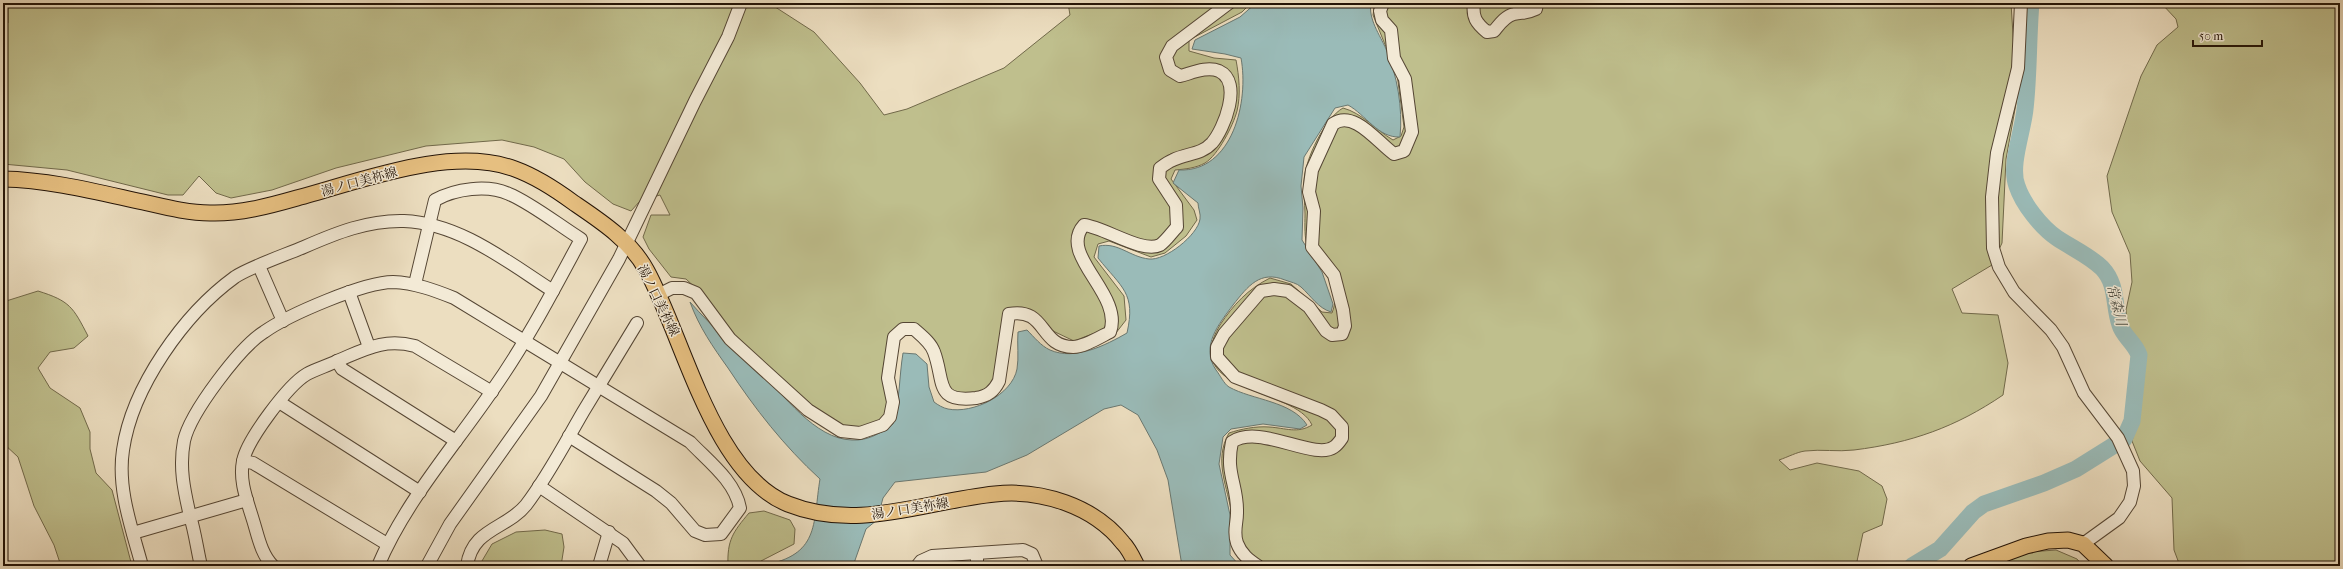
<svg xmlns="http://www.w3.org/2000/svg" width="2343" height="569" font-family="'IM FELL French Canon','Noto Serif JP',serif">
  <rect width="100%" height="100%" fill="#ecdec0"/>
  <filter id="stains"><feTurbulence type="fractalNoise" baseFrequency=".005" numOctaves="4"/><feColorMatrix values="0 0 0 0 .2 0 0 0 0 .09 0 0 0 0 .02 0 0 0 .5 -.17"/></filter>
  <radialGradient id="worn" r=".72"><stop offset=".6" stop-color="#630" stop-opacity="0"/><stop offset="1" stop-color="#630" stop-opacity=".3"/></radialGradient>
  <g fill="#bfbf8d" stroke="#71694a">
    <path d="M8 3H769L814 32 860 83 884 115 907 109 1004 68 1070 15 1068 3H1251L1242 12 1189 40V51L1214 58 1236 60C1239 76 1241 95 1237 111 1233 126 1218 155 1205 163 1196 168 1186 169 1175 170L1171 179 1194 210 1197 220 1186 236 1165 253 1151 257 1109 241 1098 244 1094 257 1124 296 1126 320 1112 338 1092 334 1074 341 1011 311 994 382 985 390 965 396 947 390 941 373 914 327 888 343 883 369 888 404 881 424 861 429 843 428 807 406 730 336 701 293 686 279 671 277 649 249 643 237 651 215H670L660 195 640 201 631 211 613 204 585 182 564 159 534 147 502 140 426 146 336 168 272 190 231 198 216 193 199 176 183 195H168L67 170 3 164V23H8Z"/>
    <path d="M1375 3H2011L2017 98 2006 159 2002 243 1992 265 1952 289 1962 313 1998 315 2008 363 2003 395C1956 427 1911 443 1854 450 1838 452 1821 449 1805 451 1797 452 1788 457 1779 460L1790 470 1817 463 1859 471 1882 486 1887 499 1882 525 1863 533 1856 566H1247C1226 549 1236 539 1232 516 1228 487 1213 461 1229 433 1241 429 1256 426 1269 427 1286 428 1297 434 1312 425 1295 387 1178 394 1220 325 1233 305 1248 289 1270 278L1291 284 1322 312 1332 313C1343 286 1319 269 1308 248 1304 238 1305 225 1305 214 1305 203 1303 192 1304 181 1305 159 1325 118 1343 108 1362 113 1376 130 1393 140L1401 136 1404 127 1397 74 1373 15Z"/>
    <polygon points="2161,3 2340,3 2340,566 2180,566 2174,550 2172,498 2140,461 2132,441 2137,421 2144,360 2140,348 2128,332 2126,310 2132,282 2130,254 2112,212 2107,176 2141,76 2157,45 2178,27 2176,19"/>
    <path d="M38 291C70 301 73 307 88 336L74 348 50 352 38 368 50 388 80 408 90 432V449L96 473 112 490 132 566H61L54 545 34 506 18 457 3 443V302Z"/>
    <path d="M764 511 790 520 795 529 794 544 761 561 759 566H728C727 540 733 532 749 513Z"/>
    <polygon points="545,530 562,534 564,547 561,566 479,566 492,544 516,532"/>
    <polygon points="2056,550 2077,559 2083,566 1988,566 2029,552"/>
  </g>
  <path fill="#9abbb8" stroke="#6a7871" d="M1256 3H1371C1368 19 1380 35 1386 49 1397 75 1403 108 1400 137 1378 138 1366 115 1348 105L1335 108 1304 157 1301 186 1303 208 1302 240 1322 272 1333 304 1331 312C1318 308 1311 296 1301 287 1297 283 1290 282 1285 280 1260 270 1248 286 1233 305 1219 324 1200 346 1216 370 1220 375 1224 384 1229 387 1252 400 1292 401 1307 425L1300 429 1263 424 1231 429 1223 437 1219 464 1230 515V555L1240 566H1182L1168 480 1157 450 1138 415 1121 405 1104 409 1027 455 986 472 895 482 883 498 877 520 866 529 853 566H770L769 564C820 553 813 521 820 479 784 446 755 409 728 368 713 347 699 327 690 302 712 327 736 348 759 371 784 394 814 439 852 440 868 441 881 433 893 424 900 401 899 377 903 353L916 354 927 364 929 387 934 402C938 405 943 408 948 409 973 414 1012 395 1017 369 1019 358 1017 343 1018 332L1027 330C1034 337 1041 346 1050 350 1075 361 1106 345 1127 333 1136 293 1122 288 1098 258L1099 246C1118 242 1130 257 1149 259 1165 261 1198 235 1200 219 1201 214 1198 208 1198 203L1173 183 1179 170C1233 172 1249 101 1241 58L1225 54 1192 49 1195 40 1240 17Z"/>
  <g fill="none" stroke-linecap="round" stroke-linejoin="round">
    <path stroke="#9abbb8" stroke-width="17" d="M1912 566 1940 549 1973 512 1984 504 2044 483 2076 469 2124 439 2132 421 2139 355C2135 343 2123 336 2120 325 2113 305 2118 285 2102 268 2090 256 2072 248 2057 238 2041 227 2023 204 2017 186 2009 166 2023 131 2025 109 2029 74 2028 38 2031 3"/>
    <g stroke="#554634" stroke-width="14">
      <g id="minor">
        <path d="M1474 3C1472 17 1476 23 1487 32L1494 31C1499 25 1505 16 1514 14 1522 12 1526 14 1536 9L1537 3"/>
        <polyline points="2021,3 2018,68 1997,153 1992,197 1993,248 1999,267 2014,292 2051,330 2063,347 2084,393 2118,438 2133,471 2134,486 2130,502 2119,518 2083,544"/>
        <polyline points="259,266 283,321"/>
        <polyline points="349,292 369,347"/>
        <path d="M658 295 672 288H684L696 293 730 339 808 410 841 431 860 433 883 425 890 417 893 402 888 378 894 337 903 329H914C922 336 931 343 934 352 945 381 934 403 976 398 988 396 994 391 999 381L1009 314C1047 307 1039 347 1073 347 1084 347 1100 337 1110 332 1124 294 1057 255 1084 225 1104 227 1143 254 1160 245 1166 241 1172 232 1177 227L1176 205 1159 179 1160 168C1164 165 1168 162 1173 160 1187 153 1201 155 1212 143 1224 129 1243 82 1219 71 1207 66 1192 73 1180 76L1170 70 1166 57 1172 46 1229 3"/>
        <polyline points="337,361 342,369 456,441"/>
        <polyline points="279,402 420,492"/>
        <polyline points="243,461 253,463 387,544"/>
        <polyline points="539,486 623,543 640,566"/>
        <polyline points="133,533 247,500"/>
        <polyline points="977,553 977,566"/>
        <path d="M142 566C132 529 117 489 123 450 132 387 184 314 235 277 250 267 285 255 304 247 336 233 368 220 404 221 460 223 509 263 553 291"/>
        <path d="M201 566C197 549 195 532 190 516 184 490 179 467 184 441 190 413 240 347 264 332 288 315 364 282 393 282 415 283 434 290 454 298L690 442C708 461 735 481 740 508L721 534 705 535 695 531 671 503 656 491 569 436"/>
        <path d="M273 566C261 554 258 536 253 520 247 500 239 481 243 461 247 440 288 385 307 374 316 369 327 366 337 361 366 349 384 338 415 346L492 392"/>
        <path d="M378 566C405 502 453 448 492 391 526 343 553 291 581 239 560 226 531 203 509 194 487 184 455 189 435 200L415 284"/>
        <polyline points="427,566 450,524 541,396 619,259 695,101 728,37 741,3"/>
        <path d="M467 566C472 528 507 529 526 505 548 476 565 443 583 412 601 382 619 353 637 323"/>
        <polyline points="599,566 609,532"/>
        <polyline points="917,566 921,561 932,556 1023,550 1032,554 1037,566"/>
        <path d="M1258 566C1249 560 1241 554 1237 543 1233 532 1237 524 1237 513 1238 485 1225 474 1232 442 1259 423 1314 461 1334 447 1337 445 1340 441 1342 438V427L1331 415 1321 410 1235 377 1217 357V347L1224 334 1261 291 1274 289 1288 291 1309 307 1326 331 1332 335 1342 334 1345 326 1343 310 1334 275 1312 247 1314 211 1309 192 1312 170 1333 124C1354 109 1378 143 1394 154L1404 151 1412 132 1405 79 1394 58 1391 30 1382 20 1380 11 1383 3"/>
      </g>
    </g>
    <g stroke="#231306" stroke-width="17">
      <g id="major">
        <path d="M3 179C51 180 97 192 143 202 165 207 188 213 210 213 239 214 269 206 297 198 361 181 451 145 515 169 537 177 555 189 574 203 602 222 631 241 647 271 684 339 713 474 788 504 858 532 925 501 995 494 1041 489 1094 506 1123 543 1129 549 1133 558 1137 566"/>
        <polyline points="1971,566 2026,546 2048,541 2068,540 2083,544 2106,566"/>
      </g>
    </g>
    <use href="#minor" stroke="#f3ead6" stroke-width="12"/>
    <use href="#major" stroke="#e6bf80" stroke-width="15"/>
  </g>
  <g text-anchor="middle" stroke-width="3" stroke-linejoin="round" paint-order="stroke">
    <g font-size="13" fill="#231306" stroke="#f3ead6">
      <text transform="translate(359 181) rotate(-15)" y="5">湯ノ口美祢線</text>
      <text transform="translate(659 300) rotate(64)" y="5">湯ノ口美祢線</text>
      <text transform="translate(910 508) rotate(-9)" y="5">湯ノ口美祢線</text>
    </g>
    <g font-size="14" font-style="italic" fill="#4d4e44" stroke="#f3ead6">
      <text transform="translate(2117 305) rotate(76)" y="5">常森川</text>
    </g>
  </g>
  <rect width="2343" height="569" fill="none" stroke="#ecdec0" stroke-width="16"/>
  <rect x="4" y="4" width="2335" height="561" fill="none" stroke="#231306" stroke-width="2"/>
  <rect x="8" y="8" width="2327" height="553" fill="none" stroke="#231306"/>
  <path d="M2193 40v6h69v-6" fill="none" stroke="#231306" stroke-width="2"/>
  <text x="2199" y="40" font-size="12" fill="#231306" stroke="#f3ead6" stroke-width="3" paint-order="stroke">50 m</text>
  <rect width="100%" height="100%" filter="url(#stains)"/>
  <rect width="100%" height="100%" fill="url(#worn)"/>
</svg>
